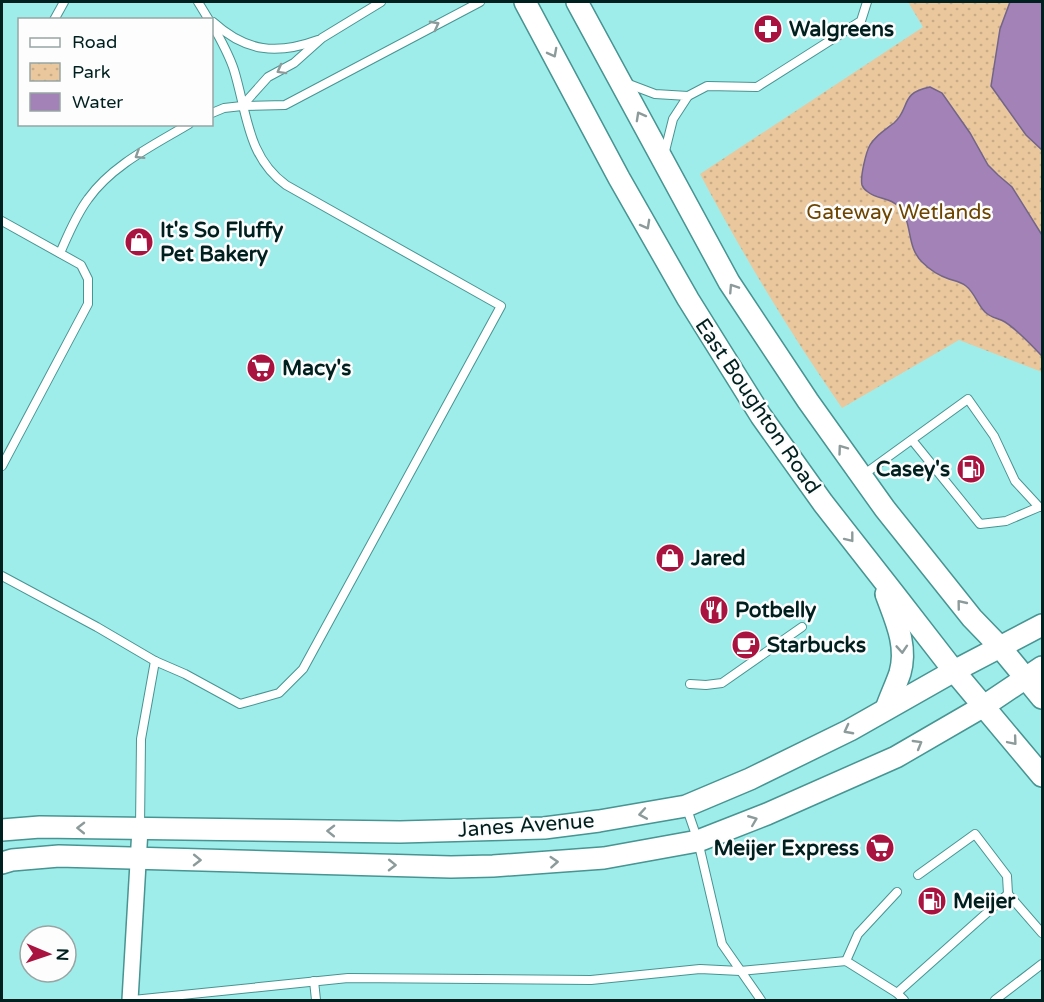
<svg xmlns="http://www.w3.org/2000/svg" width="1044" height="1002" font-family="'Varela Round',sans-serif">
  <defs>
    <pattern id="park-dots" width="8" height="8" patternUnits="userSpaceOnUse" patternTransform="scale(1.5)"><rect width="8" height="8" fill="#eac79c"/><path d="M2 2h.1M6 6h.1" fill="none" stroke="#c7ab86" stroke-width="1.8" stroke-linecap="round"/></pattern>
  </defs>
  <rect width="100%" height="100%" fill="#9fedea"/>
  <path fill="url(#park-dots)" d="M908 2H1042V372L959 340 842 408C790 333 743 255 700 174L923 27Z"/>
  <g fill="#a382b7" stroke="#726589" stroke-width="1.5">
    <polygon points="1010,2 1042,2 1042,150 1026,135 991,86 1000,29"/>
    <path d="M930 87 942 93 970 133 988 165 998 175 1012 187 1042 235V356C1031 345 1019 331 1005 322 998 318 991 318 985 312 977 304 975 293 966 286 961 282 955 281 949 279 940 276 929 269 922 262 906 246 913 224 900 208 891 197 878 200 868 192 865 190 863 188 862 185 860 177 866 152 870 145 876 135 885 130 894 123 911 108 899 93 930 87Z"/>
  </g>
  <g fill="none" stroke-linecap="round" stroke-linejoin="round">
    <g stroke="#479492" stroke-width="10">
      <g id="lane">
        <polyline points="198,2 209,20"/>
        <polyline points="54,20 64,2"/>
        <path d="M213 22C246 52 277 55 318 40"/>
        <polyline points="626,83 655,94 688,96 673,119 664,155"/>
        <polyline points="688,96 707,86 757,87 861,21 867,2"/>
        <polyline points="242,106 268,77 294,63 322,38 381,2"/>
        <polyline points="212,113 224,108 242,106 285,105 480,2"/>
        <polyline points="2,221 81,265 88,279 88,304 2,466"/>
        <path d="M60 253C68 235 76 215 88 199 112 165 154 145 189 124"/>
        <polyline points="912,440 980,524 1006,521 1039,507"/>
        <polyline points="863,475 968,399 994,436 1015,481 1039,507 1042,507"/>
        <path d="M2 576 97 627 155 661 185 674 240 704 279 693 303 669 501 306 286 185C247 157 247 112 234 70 229 54 220 39 212 24"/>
        <polyline points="690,684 706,685 722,683 802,627"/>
        <polyline points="687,809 698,841 722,944 761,1000"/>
        <polyline points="140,828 141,739 155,661"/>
        <polyline points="918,875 975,834 1007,876 1008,894"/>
        <polyline points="846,961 858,934 897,892"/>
        <polyline points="314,981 316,1000"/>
        <polyline points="133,1000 348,978 591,980 700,969 740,971 846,961 897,993"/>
        <polyline points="904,1000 897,993 1008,894 1042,933"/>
        <polyline points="995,1000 1042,964"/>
      </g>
    </g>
    <g stroke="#479492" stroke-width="18">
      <polyline id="street" points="130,1000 140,829"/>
    </g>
    <g stroke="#479492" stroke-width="24">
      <g id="secondary">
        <polyline points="525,2 619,178 688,299 761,416 823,503 895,595 954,671 1042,776"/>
        <polyline points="577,2 729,282 808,401 885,509 972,618 1000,647 1042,698"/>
        <path d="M886 594C895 619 908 645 900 673 896 685 890 697 886 709"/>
        <polyline points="2,830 40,827 400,832 544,828 599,821 686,806 750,779 850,730 954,671 1042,625"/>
        <polyline points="2,863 12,860 59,856 451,867 493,866 604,858 698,841 767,814 896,757 984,706 1042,667"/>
      </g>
    </g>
    <use href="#lane" stroke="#fff" stroke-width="8"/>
    <use href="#street" stroke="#fff" stroke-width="15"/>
    <use href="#secondary" stroke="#fff" stroke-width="21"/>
  </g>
  <defs><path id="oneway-chevron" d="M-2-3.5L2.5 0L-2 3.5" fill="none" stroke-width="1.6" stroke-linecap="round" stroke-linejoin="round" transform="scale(1.5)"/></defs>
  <g stroke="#8c9b9a">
    <use href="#oneway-chevron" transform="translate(435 25) rotate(-28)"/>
    <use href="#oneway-chevron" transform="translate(553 53) rotate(62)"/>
    <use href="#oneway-chevron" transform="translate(281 70) rotate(151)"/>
    <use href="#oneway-chevron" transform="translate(640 116) rotate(-119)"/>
    <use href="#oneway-chevron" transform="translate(139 155) rotate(148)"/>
    <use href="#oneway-chevron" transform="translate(646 225) rotate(61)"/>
    <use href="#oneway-chevron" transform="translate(733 288) rotate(-123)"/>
    <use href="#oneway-chevron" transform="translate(842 449) rotate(-126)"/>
    <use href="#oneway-chevron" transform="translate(850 538) rotate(52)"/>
    <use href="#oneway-chevron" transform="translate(961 604) rotate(-129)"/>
    <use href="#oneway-chevron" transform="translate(902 649) rotate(86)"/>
    <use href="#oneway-chevron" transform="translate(848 730) rotate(152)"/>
    <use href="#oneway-chevron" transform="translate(1013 741) rotate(50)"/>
    <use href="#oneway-chevron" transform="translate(918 744) rotate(-30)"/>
    <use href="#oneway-chevron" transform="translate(643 814) rotate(170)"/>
    <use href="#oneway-chevron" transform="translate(753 820) rotate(-22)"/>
    <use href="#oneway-chevron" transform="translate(81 828) rotate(-179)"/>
    <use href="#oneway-chevron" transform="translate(331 831) rotate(-179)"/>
    <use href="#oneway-chevron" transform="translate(197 860) rotate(1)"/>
    <use href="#oneway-chevron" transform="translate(554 862) rotate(-4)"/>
    <use href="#oneway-chevron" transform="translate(392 865) rotate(1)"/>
  </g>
  <defs>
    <g id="pharmacy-disc" transform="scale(1.5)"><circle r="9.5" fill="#a91340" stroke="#fdfdfd"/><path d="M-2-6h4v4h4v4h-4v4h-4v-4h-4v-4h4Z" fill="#fff"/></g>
    <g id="shop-disc" transform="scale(1.5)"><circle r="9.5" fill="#a91340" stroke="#fdfdfd"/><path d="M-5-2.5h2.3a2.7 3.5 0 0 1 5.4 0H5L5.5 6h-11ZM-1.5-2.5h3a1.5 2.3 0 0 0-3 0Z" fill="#fff"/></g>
    <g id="supermarket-disc" transform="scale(1.5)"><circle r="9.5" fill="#a91340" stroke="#fdfdfd"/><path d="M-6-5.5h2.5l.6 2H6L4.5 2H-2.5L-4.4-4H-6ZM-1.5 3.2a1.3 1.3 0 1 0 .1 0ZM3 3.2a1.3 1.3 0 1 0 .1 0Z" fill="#fff"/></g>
    <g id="fuel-disc" transform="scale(1.5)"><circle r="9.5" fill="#a91340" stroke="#fdfdfd"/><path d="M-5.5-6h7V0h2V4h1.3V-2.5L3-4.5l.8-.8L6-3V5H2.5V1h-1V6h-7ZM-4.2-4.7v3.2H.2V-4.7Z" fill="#fff"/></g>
    <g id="restaurant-disc" transform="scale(1.5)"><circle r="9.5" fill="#a91340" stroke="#fdfdfd"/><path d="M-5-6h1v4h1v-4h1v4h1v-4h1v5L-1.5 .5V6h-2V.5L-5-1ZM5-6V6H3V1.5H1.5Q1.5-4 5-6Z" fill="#fff"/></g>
    <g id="cafe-disc" transform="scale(1.5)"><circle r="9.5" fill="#a91340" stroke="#fdfdfd"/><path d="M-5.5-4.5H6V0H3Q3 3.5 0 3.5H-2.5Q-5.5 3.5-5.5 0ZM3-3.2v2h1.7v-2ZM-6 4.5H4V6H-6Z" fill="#fff"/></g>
  </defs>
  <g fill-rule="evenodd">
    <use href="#pharmacy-disc" x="768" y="29"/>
    <use href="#shop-disc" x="139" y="242"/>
    <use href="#supermarket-disc" x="261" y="368"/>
    <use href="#fuel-disc" x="971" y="469"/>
    <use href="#shop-disc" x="670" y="558"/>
    <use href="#restaurant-disc" x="714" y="610"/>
    <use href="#cafe-disc" x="746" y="645"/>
    <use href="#supermarket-disc" x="880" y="848"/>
    <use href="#fuel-disc" x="932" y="901"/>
  </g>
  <g text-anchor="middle" stroke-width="5" stroke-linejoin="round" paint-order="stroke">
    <g font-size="21" font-weight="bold" fill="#00201f" stroke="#fdfdfd" text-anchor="start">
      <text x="789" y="36">Walgreens</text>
      <text x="160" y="237">It's So Fluffy<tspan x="160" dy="24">Pet Bakery</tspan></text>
      <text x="282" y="375">Macy's</text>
      <text x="950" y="476" text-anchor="end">Casey's</text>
      <text x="691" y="565">Jared</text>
      <text x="735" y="617">Potbelly</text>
      <text x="767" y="652">Starbucks</text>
      <text x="859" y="855" text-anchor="end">Meijer Express</text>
      <text x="953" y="908">Meijer</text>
    </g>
    <g font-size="21" fill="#6d4500" stroke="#fdfdfd">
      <text x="899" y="219">Gateway Wetlands</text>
    </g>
    <g font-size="21" fill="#00201f" stroke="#fdfdfd">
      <text transform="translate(758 406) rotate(56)" y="7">East Boughton Road</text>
      <text transform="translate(526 825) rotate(-4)" y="7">Janes Avenue</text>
    </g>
  </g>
  <rect width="1044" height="1002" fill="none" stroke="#00201f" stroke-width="6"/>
  <rect x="18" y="18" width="195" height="108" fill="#fdfdfd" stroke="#98a5a4" stroke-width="1.5"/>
  <rect x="30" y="38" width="30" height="9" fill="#ffffff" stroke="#98a5a4" stroke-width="1.5"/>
  <text x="72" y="48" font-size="18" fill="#00201f">Road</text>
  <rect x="30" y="63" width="30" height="18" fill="url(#park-dots)" stroke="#98a5a4" stroke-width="1.5"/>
  <text x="72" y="78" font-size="18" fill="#00201f">Park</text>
  <rect x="30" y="93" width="30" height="18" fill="#a382b7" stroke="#98a5a4" stroke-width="1.5"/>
  <text x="72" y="108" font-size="18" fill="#00201f">Water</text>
  <g transform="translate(48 954) rotate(92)"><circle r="28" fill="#fdfdfd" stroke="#98a5a4" stroke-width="1.5"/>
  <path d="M0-4.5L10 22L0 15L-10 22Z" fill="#a91340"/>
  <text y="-9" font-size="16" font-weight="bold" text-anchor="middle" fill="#00201f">N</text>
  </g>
</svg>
